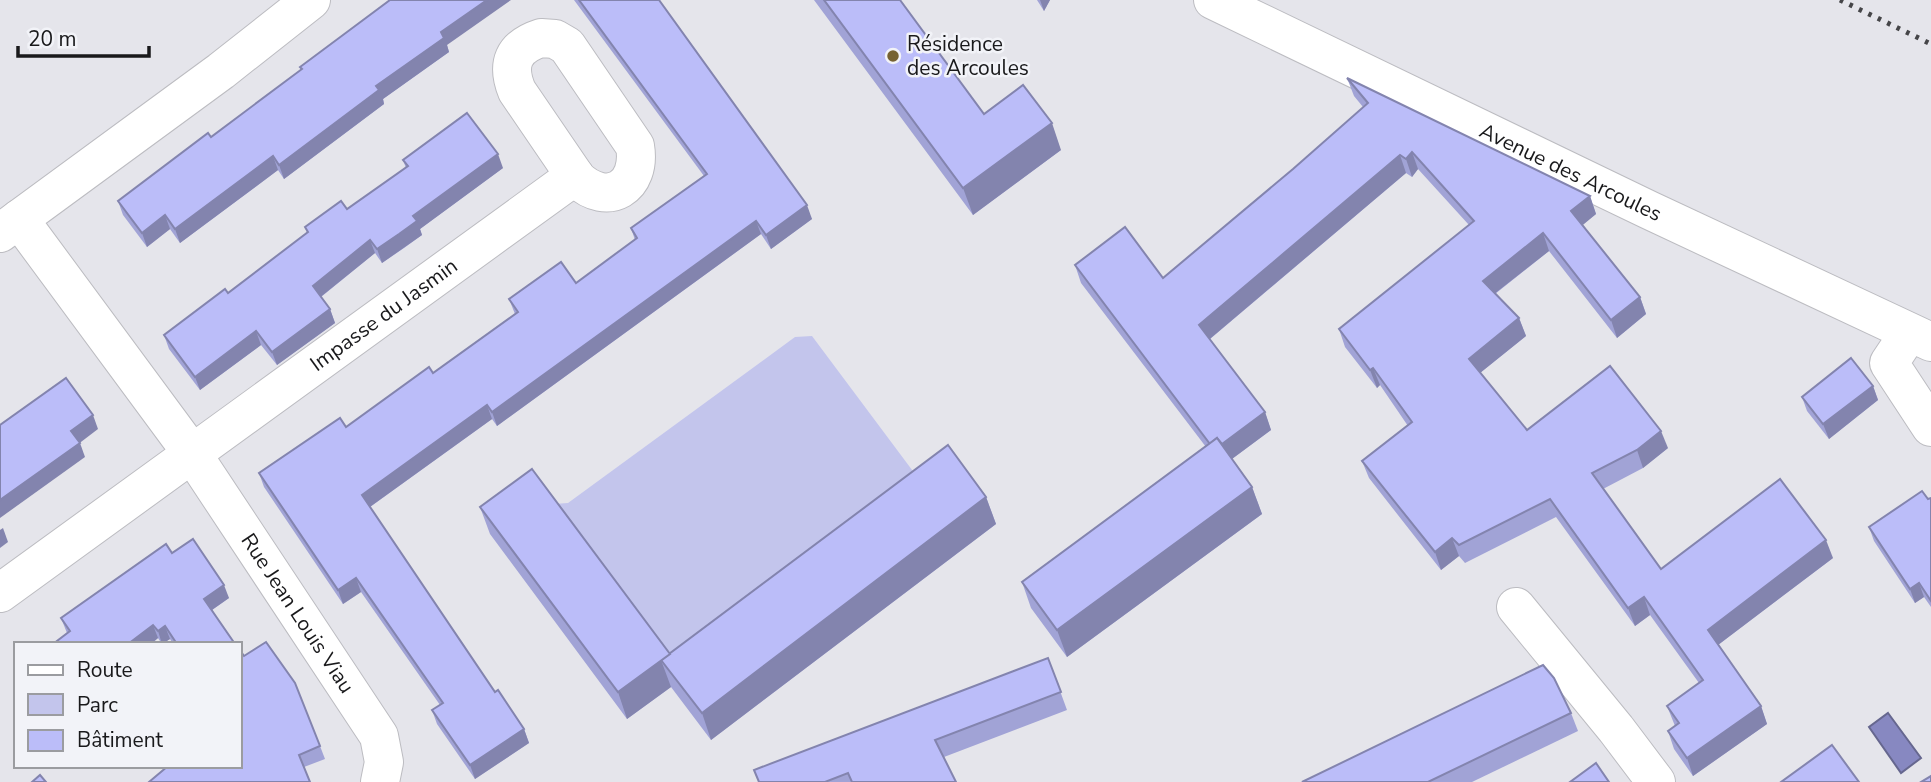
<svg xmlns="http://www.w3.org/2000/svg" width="1931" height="782" font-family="'Nunito Sans',sans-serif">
  <rect width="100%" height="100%" fill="#e5e5eb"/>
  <polygon fill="#c3c5ec" points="812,336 924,486 680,674 553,504 568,503 795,337"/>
  <polygon fill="#8788c1" stroke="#66678f" stroke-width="2" points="1888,713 1921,758 1901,773 1869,727"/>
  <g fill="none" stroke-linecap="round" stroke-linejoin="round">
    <g stroke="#bcbcc1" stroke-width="40">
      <g id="minor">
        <path id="s1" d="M1213 0 1649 210 1931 342"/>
        <path d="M541 38 555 39 567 46 635 146C642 187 608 208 577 179L517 91C506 64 513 47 541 38Z"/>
        <path id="s2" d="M19 219 191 452 379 736 384 762 380 782"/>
        <polyline points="0,233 221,71 311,0"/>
        <polyline points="1909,333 1889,363 1931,427"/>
        <path id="s3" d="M0 593 575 176"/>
        <polyline points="1516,607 1616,729 1656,782"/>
      </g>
    </g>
    <use href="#minor" stroke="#fff" stroke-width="38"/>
    <polyline stroke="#454548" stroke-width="5" stroke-dasharray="3.5 7" stroke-linecap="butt" points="1840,0 1931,44"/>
  </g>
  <g fill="#a1a3d6">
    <polygon points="574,0 659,0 812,219 771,249 761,234 497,426 492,419 370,507 495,692 524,729 529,743 475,779 437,724 432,710 440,705 361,592 343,604 264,487 259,473 346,427 433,373 515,314 509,299 576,283 635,240 631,228 704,176"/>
    <polygon points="814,0 900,0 984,114 1061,150 973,215"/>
    <polygon points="1037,0 1050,0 1044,11"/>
    <polygon points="447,45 449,52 383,99 384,104 284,179 278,170 180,243 170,229 147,247 123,215 118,201 211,137 301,70 300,67"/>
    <polygon points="1347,78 1590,196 1596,214 1582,225 1640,297 1646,314 1617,338 1549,251 1495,294 1519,318 1526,336 1480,373 1527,430 1668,448 1643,468 1603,489 1661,569 1833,558 1718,645 1761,706 1767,724 1693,776 1674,749 1668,731 1675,726 1667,706 1699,683 1650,615 1635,626 1556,517 1465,563 1459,556 1441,570 1369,478 1362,461 1408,426 1380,385 1377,388 1345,347 1339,329 1469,225 1418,169 1412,177 1406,173 1210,339 1265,412 1271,430 1232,459 1252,487 1262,514 1067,657 1031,608 1022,582 1206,447 1081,283 1075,265 1163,278 1293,169 1363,107 1354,96"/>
    <polygon points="403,160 503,168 420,229 422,235 404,248 382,263 375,253 321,297 330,309 335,323 277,365 261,345 200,390 169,349 164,335 228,293 307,233 305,227 347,209 406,168"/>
    <polygon points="1873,386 1878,400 1829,439 1807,411 1802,397"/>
    <polygon points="986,497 996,524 711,740 671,687 627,719 490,534 480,507 670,654"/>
    <polygon points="1931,498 1931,607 1924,597 1915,603 1874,541 1869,527"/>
    <polygon points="172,553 229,598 212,610 235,644 173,644 170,639 162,644 158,638 151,644 53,644 67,633 61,618"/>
    <polygon points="244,656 320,746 325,759 304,767 240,766"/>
    <polygon points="1048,658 1067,710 944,757 956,782 759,782"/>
    <polygon points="1571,713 1578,731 1472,782 1302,782"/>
  </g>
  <g fill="#8384ae">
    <polygon points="487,0 511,0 447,45 449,52 383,99 384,104 284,179 279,165 376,86 441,32"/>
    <polygon points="1040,0 1050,0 1044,11"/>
    <polygon points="1052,123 1061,150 973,215 963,188"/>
    <polygon points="1412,152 1418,169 1412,177 1406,159"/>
    <polygon points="498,154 503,168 420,229 422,235 382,263 377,249 413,216"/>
    <polygon points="1400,155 1406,173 1205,343 1199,325"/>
    <polygon points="273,156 278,170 180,243 175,229"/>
    <polygon points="1590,196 1596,214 1578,229 1571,211"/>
    <polygon points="807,205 812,219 771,249 766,235"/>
    <polygon points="165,215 170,229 147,247 142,233"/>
    <polygon points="756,221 761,234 497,426 492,412"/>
    <polygon points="1543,233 1549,251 1489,298 1483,281"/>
    <polygon points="370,240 375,253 318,299 313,286"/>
    <polygon points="1640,297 1646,314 1617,338 1611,320"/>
    <polygon points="330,309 335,323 277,365 272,352"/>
    <polygon points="1519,318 1526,336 1475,377 1469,359"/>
    <polygon points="256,331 261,345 200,390 195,377"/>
    <polygon points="1373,368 1380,385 1377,388 1370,370"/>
    <polygon points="1873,386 1878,400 1829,439 1823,424"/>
    <polygon points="487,405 492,419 367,509 362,495"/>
    <polygon points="1265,412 1271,430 1221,467 1215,450"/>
    <polygon points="93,415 98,429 77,445 71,431"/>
    <polygon points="1661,431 1668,448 1643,468 1637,450"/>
    <polygon points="80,443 85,457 0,518 0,500"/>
    <polygon points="1252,487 1262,514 1067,657 1057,630"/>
    <polygon points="986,497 996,524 711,740 702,713"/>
    <polygon points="3,528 8,542 0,548 0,530"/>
    <polygon points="1452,538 1459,556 1441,570 1435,552"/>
    <polygon points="1826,540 1833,558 1714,648 1708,630"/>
    <polygon points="356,578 361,592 343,604 338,590"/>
    <polygon points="1919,583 1924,597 1915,603 1910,589"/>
    <polygon points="224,585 229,598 209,612 204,599"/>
    <polygon points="1644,597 1650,615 1635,626 1628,608"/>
    <polygon points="153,625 158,638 151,644 128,644"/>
    <polygon points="165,626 170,639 162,644 158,631"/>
    <polygon points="670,654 661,660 671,687 627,719 618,692"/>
    <polygon points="1761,706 1767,724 1693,776 1687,758"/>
    <polygon points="524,729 529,743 475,779 470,765"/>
  </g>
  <g fill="#bbbdf9" stroke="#8384ae" stroke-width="2">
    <polygon points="390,0 487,0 441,32 444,38 376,86 379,90 279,165 273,156 175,229 165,215 142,233 118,201 208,133 211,137 302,69 300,67"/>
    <polygon points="579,0 659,0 807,205 766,235 756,221 492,412 487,405 362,495 495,692 498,690 524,729 470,765 432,710 443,703 356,578 338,590 259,473 340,418 346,427 429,367 433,373 518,312 509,299 561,262 576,283 637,238 631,228 707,174"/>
    <polygon points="824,0 900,0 984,114 1023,85 1052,123 963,188"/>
    <polygon points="1347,78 1590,196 1571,211 1640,297 1611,320 1543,233 1483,281 1519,318 1469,359 1527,430 1610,366 1661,431 1637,450 1592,473 1661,569 1780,479 1826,540 1708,630 1761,706 1687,758 1668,731 1679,723 1667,706 1703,680 1644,597 1628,608 1550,499 1459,545 1452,538 1435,552 1362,461 1412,422 1373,368 1370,370 1339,329 1474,221 1412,152 1406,159 1400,155 1199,325 1265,412 1222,444 1217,438 1210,444 1075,265 1125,227 1163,278 1293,169 1368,103"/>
    <polygon points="467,113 498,154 413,216 417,221 399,234 377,249 370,240 313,286 330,309 272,352 256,331 195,377 164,335 225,289 228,293 308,232 305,227 341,201 347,209 408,166 403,160"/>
    <polygon points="1851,358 1873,386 1823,424 1802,397"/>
    <polygon points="66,378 93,415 71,431 80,443 0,500 0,425"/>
    <polygon points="1217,438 1252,487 1057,630 1022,582"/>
    <polygon points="948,445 986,497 702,713 661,660"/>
    <polygon points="532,469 670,654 618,692 480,507"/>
    <polygon points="1922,491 1928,499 1931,498 1931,601 1919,583 1910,589 1869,527"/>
    <polygon points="193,539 224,585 204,599 235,644 177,644 165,626 158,631 153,625 128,644 53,644 70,631 61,618 166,544 172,553"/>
    <polygon points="266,642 295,683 320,746 299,755 310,782 149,782 168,766 240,766 240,650 244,656"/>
    <polygon points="1048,658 1061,692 935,740 956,782 852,782 848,773 825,782 759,782 754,770"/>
    <polygon points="1543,665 1554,678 1571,713 1428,782 1302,782"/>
    <polygon points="1832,745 1859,782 1781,782"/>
    <polygon points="1596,763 1609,782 1570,782"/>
    <polygon points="40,775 46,782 32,782"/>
    <polygon points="1931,776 1931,782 1921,782"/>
  </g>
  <circle fill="#766231" stroke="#f2f3f8" stroke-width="2.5" cx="893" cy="56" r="7"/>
  <g text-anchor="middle" stroke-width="5" stroke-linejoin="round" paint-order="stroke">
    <g font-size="21" fill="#19191b" stroke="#f2f3f8" text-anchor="start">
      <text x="907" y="51">Résidence<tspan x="907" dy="24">des Arcoules</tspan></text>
    </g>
    <g font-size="21" fill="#19191b" stroke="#f2f3f8">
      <text dy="7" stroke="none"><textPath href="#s1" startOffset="397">Avenue des Arcoules</textPath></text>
      <text dy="7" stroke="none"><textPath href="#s3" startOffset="474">Impasse du Jasmin</textPath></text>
      <text dy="7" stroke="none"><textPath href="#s2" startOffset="483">Rue Jean Louis Viau</textPath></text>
    </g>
  </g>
  <rect x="14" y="642" width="228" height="126" fill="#f2f3f8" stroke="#9b9ca0" stroke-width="2"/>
  <rect x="28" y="665" width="35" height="10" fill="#ffffff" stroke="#9b9ca0" stroke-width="2"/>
  <text x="77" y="677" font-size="21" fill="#19191b">Route</text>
  <rect x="28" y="694" width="35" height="21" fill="#c3c5ec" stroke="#9b9ca0" stroke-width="2"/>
  <text x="77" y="712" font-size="21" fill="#19191b">Parc</text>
  <rect x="28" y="730" width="35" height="21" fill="#bbbdf9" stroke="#9b9ca0" stroke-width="2"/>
  <text x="77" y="747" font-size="21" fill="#19191b">Bâtiment</text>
  <path d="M18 46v10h131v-10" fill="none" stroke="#19191b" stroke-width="3.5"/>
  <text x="28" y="46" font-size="21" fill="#19191b" stroke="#f2f3f8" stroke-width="5" paint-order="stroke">20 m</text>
</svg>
